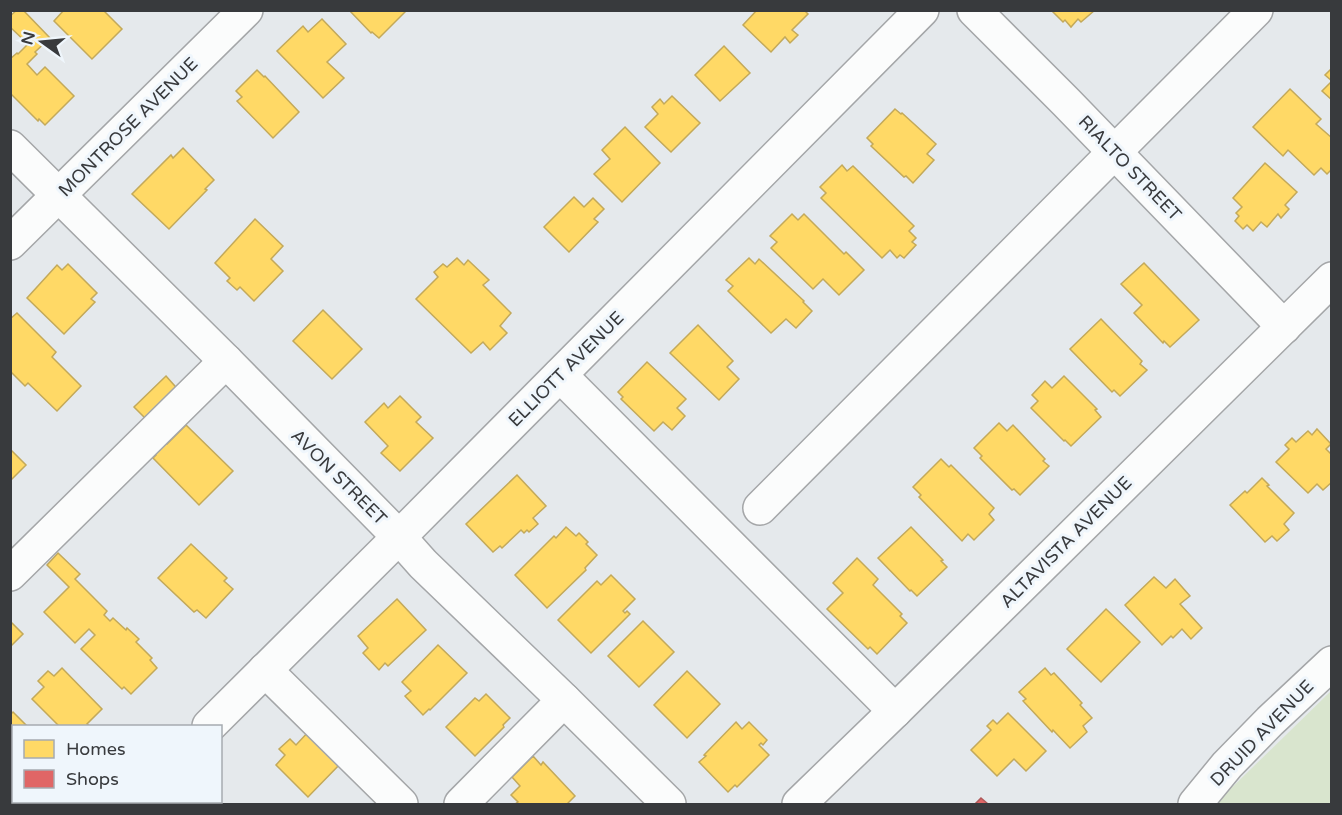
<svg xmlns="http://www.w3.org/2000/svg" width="1342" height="815" font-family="'Varela Round',sans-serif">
  <rect width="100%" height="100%" fill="#e5e9ec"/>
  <polygon fill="#d9e5ce" points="1331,691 1331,804 1215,804"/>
  <g fill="#ffd966" stroke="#c3a95a" stroke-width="1.5">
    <polygon points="17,10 23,10 50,38 35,52 37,54 27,64 37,75 45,67 74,96 45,125 39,119 38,121 10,93 10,59 17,53 18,54 28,44 10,27 10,16"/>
    <polygon points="64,10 103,10 122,29 92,59 54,21"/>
    <polygon points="349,10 406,10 406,11 379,38 372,32 371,33"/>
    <polygon points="757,10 804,10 808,14 792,30 798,35 790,43 785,37 771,52 743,25"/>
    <polygon points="1051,10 1095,10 1081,22 1078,19 1071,27 1065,20 1063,22"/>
    <polygon points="322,19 346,44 327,62 344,78 323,98 277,51 303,26 308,32"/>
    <polygon points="724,46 750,73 720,101 695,75"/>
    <polygon points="1332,68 1332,81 1325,75"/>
    <polygon points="257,70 264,77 265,76 299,112 273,138 237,101 242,97 236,91"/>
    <polygon points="1332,81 1332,100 1322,91"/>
    <polygon points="1290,89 1321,119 1316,124 1332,138 1332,169 1327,174 1321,168 1314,175 1288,150 1283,156 1253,127"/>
    <polygon points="672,96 700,123 671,152 645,127 658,114 652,107 660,99 664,104"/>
    <polygon points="895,109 901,114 902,113 936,144 927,154 934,160 913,183 906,176 904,177 871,146 873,144 867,138"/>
    <polygon points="625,127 660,163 622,202 594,174 610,159 602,150"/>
    <polygon points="183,148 214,180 205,189 207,190 169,229 132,194 171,155 173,158"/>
    <polygon points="1265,163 1297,192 1285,205 1289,209 1281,218 1278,214 1267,227 1261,222 1253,231 1247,225 1243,229 1235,221 1239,216 1236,213 1242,207 1233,198"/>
    <polygon points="842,165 847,171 853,166 914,226 909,231 916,238 912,242 916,245 904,258 900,255 897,258 890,250 882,258 821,198 826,193 820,187"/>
    <polygon points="574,197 584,207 593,198 604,209 594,219 598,222 569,252 544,227"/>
    <polygon points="792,214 798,220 804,214 844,254 846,252 864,270 839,295 823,279 813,289 771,248 777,242 770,236"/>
    <polygon points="255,219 283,246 271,259 283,271 254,301 240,287 237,290 227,281 230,278 215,263"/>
    <polygon points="457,258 464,265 468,260 489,280 483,285 511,313 500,326 507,333 490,350 483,342 471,353 416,299 438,277 434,272 443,264 447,267"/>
    <polygon points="749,258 755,264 759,259 804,301 803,302 812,311 796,328 786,319 771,333 728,291 733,286 726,280"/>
    <polygon points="1144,263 1199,320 1170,347 1164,341 1163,343 1134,313 1142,305 1121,284"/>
    <polygon points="68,264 97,293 91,299 95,302 64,334 27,298 57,265 62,270"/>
    <polygon points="323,310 362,349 332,379 293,341"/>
    <polygon points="17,313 56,352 52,357 81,386 57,411 28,383 25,386 10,371 10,319"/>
    <polygon points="1101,319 1142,361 1140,364 1147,370 1120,396 1114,390 1112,392 1070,349"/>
    <polygon points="698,325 733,361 727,367 739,379 719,400 670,353"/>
    <polygon points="647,362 686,399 677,408 685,416 672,430 663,422 654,431 621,399 623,397 618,392"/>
    <polygon points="166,376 182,394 151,424 134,407"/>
    <polygon points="1064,376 1097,409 1095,410 1101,417 1071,446 1065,440 1064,441 1031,408 1038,401 1032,395 1045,381 1052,388"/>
    <polygon points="400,396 421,417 416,422 433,438 400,471 381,453 388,446 365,422 384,403 388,408"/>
    <polygon points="999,423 1007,431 1013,425 1045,459 1043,461 1049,466 1020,495 1014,489 1012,490 980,458 982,456 974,448"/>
    <polygon points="186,425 233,471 199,505 153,458 156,455 151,450 162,440 167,444"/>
    <polygon points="1317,429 1331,444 1326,449 1332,455 1332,482 1323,490 1317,484 1308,493 1276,462 1289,449 1285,445 1292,438 1296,442 1308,431 1312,435"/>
    <polygon points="10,449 26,465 11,480 10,479"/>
    <polygon points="941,459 949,467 951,465 994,508 989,514 994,520 974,540 968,534 962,541 919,497 921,495 913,487"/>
    <polygon points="517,475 546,506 533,518 538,524 529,532 527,530 524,533 521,530 502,548 500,546 493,552 466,524"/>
    <polygon points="1262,478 1269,485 1267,486 1294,513 1284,524 1289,530 1277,541 1272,536 1265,542 1230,505 1245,491 1247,493"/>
    <polygon points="566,527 576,536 579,533 588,542 586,544 597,555 585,568 586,570 547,608 515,575 554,536 556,538"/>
    <polygon points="911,527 943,560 941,561 947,567 917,596 911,590 910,591 878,558"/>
    <polygon points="191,544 227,578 224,581 233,589 206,618 197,610 194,612 158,578"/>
    <polygon points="58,553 80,574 75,579 107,611 104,615 110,621 113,618 126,630 127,628 139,639 136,642 152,658 150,660 157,668 131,694 124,687 122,689 81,649 95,635 89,629 75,643 44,612 69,587 47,565"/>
    <polygon points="857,558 878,579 873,585 902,614 900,616 907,623 877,654 870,647 868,649 827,609 843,593 833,583"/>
    <polygon points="611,575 635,599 623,611 625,613 627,611 630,614 591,653 558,620 597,581 601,585"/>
    <polygon points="1154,577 1166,588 1175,579 1190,596 1180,604 1202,628 1191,639 1182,629 1173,638 1171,636 1162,645 1125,605"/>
    <polygon points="397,599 426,630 388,666 385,663 379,670 363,653 368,648 358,636"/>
    <polygon points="1106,609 1140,642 1101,682 1067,649"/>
    <polygon points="10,621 23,634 10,647"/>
    <polygon points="643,621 674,652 639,687 608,656"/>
    <polygon points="438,645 467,673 430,710 429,709 423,715 405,696 411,691 402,682"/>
    <polygon points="62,668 102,709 87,724 90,726 59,726 32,699 44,687 38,681 48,671 54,676"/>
    <polygon points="1045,668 1051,675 1054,673 1082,703 1080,705 1092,718 1083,726 1087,732 1070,748 1053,730 1052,732 1023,701 1026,699 1019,692"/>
    <polygon points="687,671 720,704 687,738 654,705"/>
    <polygon points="486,694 510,718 503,725 504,727 475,756 446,727 475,698 479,701"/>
    <polygon points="13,712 27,726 14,726 14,771 10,768 10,715"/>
    <polygon points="1008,713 1046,751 1026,771 1014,759 997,776 971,750 991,730 987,726 993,720 997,724"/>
    <polygon points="736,722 742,729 749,722 767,740 763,745 761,743 759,745 769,755 737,787 735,785 728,792 699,762 706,756 704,755"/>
    <polygon points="310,730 342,762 308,797 276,765 285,755 279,749 290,739 296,745"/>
    <polygon points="533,756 541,765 543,762 575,796 567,804 515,804 518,802 511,795 520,786 512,777"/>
  </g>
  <polygon fill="#e06666" stroke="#ae595a" stroke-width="1.5" points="981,798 988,804 975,804"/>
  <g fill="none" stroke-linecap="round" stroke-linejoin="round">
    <g stroke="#a4a6a8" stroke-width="36">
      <g id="minor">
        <polyline points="974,10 1066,102 1284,327"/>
        <polyline points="10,243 246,10"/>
        <polyline points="560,375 895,711"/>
        <polyline points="760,508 1256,10"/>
        <polyline points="10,574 226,361"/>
        <polyline points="265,670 401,804"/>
        <polyline points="209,726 399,537 922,10"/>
        <polyline points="130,804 133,802"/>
        <polyline points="461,804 564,700"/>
        <polyline points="799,804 895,711 1332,279"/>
        <polyline points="1195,804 1227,765 1270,721 1332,663"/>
      </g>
    </g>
    <g stroke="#a4a6a8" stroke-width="36">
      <polyline id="major" points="10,147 226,361 399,537 423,564 564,700 669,804"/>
    </g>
    <use href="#minor" stroke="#fbfcfc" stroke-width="33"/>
    <use href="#major" stroke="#fbfcfc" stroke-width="33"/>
  </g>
  <g text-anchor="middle" stroke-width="6" stroke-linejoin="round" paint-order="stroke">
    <g font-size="18" fill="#383a3d" stroke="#eff6fc">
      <text transform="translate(128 127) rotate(-45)" y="6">MONTROSE AVENUE</text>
      <text transform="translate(1130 168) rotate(46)" y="6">RIALTO STREET</text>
      <text transform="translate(566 369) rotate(-45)" y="6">ELLIOTT AVENUE</text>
      <text transform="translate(339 477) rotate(45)" y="6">AVON STREET</text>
      <text transform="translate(1066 542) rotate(-45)" y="6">ALTAVISTA AVENUE</text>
      <text transform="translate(1262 733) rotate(-46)" y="6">DRUID AVENUE</text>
    </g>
  </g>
  <rect width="1342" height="815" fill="none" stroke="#383a3d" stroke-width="24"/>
  <rect x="12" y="725" width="210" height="78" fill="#eff6fc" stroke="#a6abb0" stroke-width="1.5"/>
  <rect x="24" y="740" width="30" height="18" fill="#ffd966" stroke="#a6abb0" stroke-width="1.5"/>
  <text x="66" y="755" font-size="18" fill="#383a3d">Homes</text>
  <rect x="24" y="770" width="30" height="18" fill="#e06666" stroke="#a6abb0" stroke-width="1.5"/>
  <text x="66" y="785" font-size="18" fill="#383a3d">Shops</text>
  <g transform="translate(42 42) rotate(285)" stroke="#eff6fc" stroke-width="4.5" paint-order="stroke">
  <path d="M0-4.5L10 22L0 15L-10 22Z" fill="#383a3d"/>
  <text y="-9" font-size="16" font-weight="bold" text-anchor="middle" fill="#383a3d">N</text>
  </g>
</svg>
